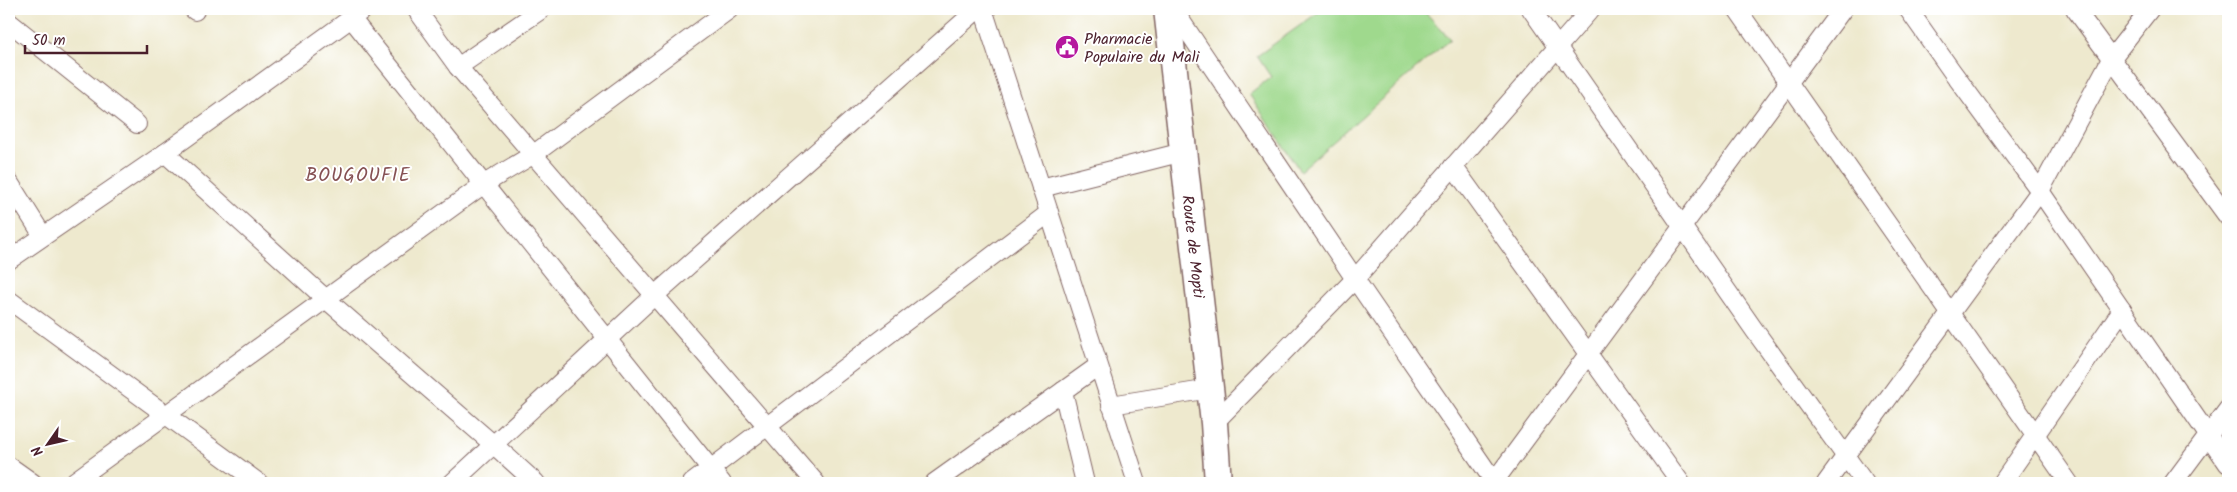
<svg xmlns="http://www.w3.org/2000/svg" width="2237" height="492" font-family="Kalam,sans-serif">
  <rect width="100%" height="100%" fill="#fff"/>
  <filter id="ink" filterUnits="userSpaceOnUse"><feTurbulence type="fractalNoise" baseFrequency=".02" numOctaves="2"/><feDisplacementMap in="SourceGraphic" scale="10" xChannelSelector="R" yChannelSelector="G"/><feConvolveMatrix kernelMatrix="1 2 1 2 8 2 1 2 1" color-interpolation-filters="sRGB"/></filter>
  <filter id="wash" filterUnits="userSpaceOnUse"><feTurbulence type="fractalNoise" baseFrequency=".0096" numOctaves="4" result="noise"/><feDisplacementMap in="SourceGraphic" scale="20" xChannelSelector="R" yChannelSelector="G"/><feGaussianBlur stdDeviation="1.12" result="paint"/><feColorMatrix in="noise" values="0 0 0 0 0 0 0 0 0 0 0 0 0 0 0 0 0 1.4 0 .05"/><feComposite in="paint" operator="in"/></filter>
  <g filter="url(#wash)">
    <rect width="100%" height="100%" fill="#eee9ce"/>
    <polygon fill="#9fd98d" stroke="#747c5c" points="1323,9 1428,9 1426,13 1450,39 1300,171 1249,94 1271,77 1257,56"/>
  </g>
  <g filter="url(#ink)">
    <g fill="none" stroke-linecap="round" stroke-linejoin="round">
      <g stroke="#836664" stroke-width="20">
        <g id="minor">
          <polyline points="193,9 195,11"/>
          <polyline points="416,9 458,67 816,483"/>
          <polyline points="983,9 1137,483"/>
          <polyline points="1173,9 1355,279 1495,483"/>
          <polyline points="1531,9 1755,331 1865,483"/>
          <polyline points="1737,9 2069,483"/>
          <polyline points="1908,9 1951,70 2040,191 2228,464"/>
          <polyline points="2075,9 2228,217"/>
          <polyline points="351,18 722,483"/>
          <polyline points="9,22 137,124"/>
          <polyline points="458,67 542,9"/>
          <polyline points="165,153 327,300 494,445 536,483"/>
          <polyline points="1453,166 1681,483"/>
          <polyline points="9,182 43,236"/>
          <polyline points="1041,188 1183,152"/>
          <polyline points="9,260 165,153 364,9"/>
          <polyline points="9,300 259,483"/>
          <polyline points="1063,391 1085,483"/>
          <polyline points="1111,405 1210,389"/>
          <polyline points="1214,423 1355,279 1591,9"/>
          <polyline points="9,466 33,483"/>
          <polyline points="72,483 484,184 534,154 730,9"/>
          <polyline points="452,483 655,295 978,9"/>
          <polyline points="692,483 1049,213"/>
          <polyline points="934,483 1098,366"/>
          <polyline points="1493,483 1843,9"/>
          <polyline points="1826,483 2040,191 2111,59 2150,9"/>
          <polyline points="2002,483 2122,310"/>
          <polyline points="2173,483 2228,409"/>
        </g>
      </g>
      <g stroke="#836664" stroke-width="29">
        <g id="highway">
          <path id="s1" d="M1167 9 1214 423 1218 483"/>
        </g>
      </g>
      <use href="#minor" stroke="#fff" stroke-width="18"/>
      <use href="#highway" stroke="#fff" stroke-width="26"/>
    </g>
  </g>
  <defs>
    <g id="civic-disc" transform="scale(1.25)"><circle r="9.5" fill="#b5179e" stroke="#fff"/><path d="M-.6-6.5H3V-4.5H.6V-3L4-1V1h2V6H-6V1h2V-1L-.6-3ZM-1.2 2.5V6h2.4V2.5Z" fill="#fff"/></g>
  </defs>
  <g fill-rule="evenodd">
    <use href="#civic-disc" x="1067" y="47"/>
  </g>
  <g text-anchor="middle" stroke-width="4" stroke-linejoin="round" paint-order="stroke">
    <g font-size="16" fill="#4a1f2b" stroke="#fff" text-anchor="start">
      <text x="1084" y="44">Pharmacie<tspan x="1084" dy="18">Populaire du Mali</tspan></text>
    </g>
    <g font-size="16" fill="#4a1f2b" stroke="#fff">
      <text dy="6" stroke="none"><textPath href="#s1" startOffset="239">Route de Mopti</textPath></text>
    </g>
    <g font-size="19" letter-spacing="1" fill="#865153" stroke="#fff">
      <text x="358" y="181">BOUGOUFIE</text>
    </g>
  </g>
  <rect width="2237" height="492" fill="none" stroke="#fff" stroke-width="30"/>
  <g transform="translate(48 444) rotate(236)" stroke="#ffffff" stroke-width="4" paint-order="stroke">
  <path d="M0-4L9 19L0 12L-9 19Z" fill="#4a1f2b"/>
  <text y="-8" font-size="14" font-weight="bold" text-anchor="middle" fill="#4a1f2b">N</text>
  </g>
  <path d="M25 45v8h122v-8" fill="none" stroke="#4a1f2b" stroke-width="2.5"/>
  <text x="32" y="45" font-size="15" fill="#4a1f2b" stroke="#ffffff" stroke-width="4" paint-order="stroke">50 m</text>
</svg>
